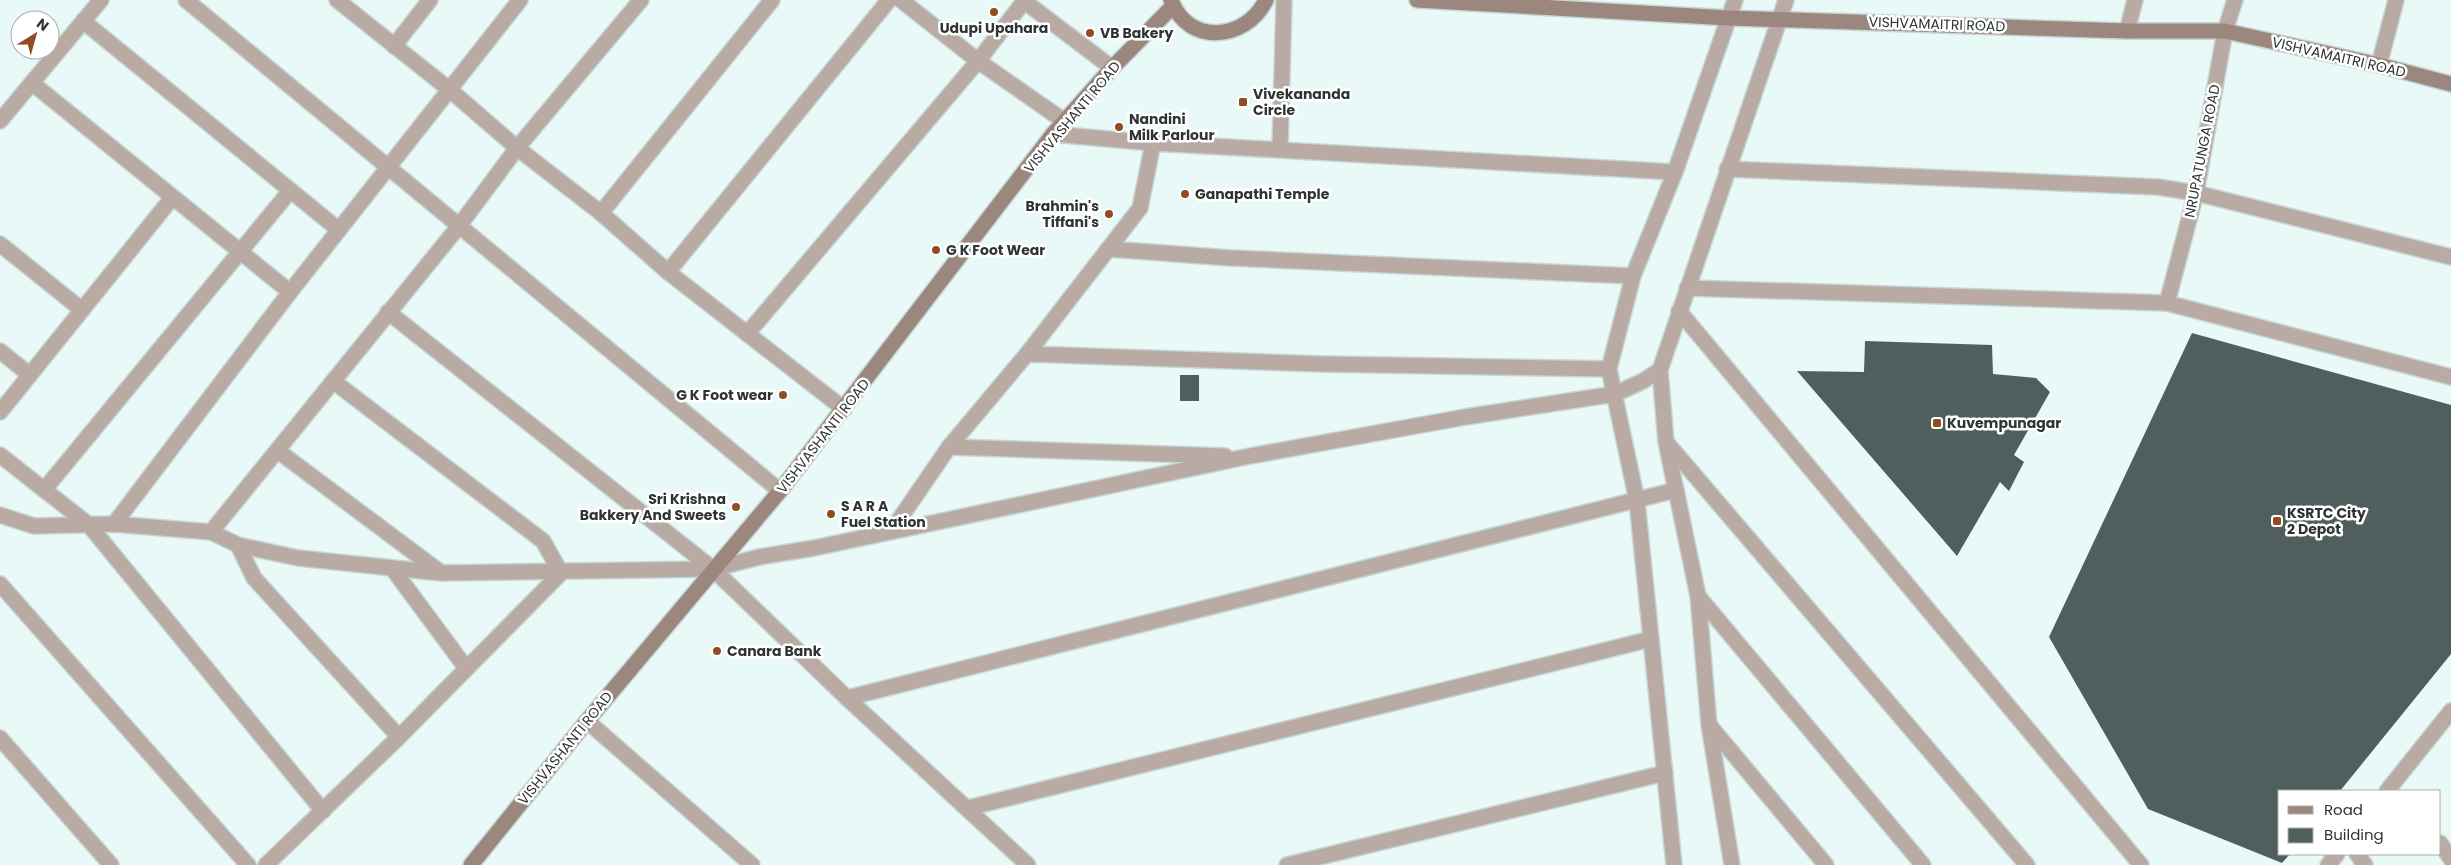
<svg xmlns="http://www.w3.org/2000/svg" width="2451" height="865" font-family="Poppins,sans-serif">
  <rect width="100%" height="100%" fill="#e8f9f7"/>
  <g fill="#505f5d">
    <polygon points="2192,333 2451,405 2451,654 2340,791 2280,791 2280,854 2290,854 2282,863 2148,809 2049,637"/>
    <polygon points="1865,341 1992,345 1993,374 2036,378 2050,392 2014,455 2024,462 2009,491 2000,482 1957,556 1797,371 1864,372"/>
    <rect x="1180" y="375" width="19" height="26"/>
  </g>
  <g fill="none" stroke-linecap="round" stroke-linejoin="round">
    <g stroke="#c6d6d4" stroke-width="18">
      <g id="street">
        <polyline points="186,0 780,491"/>
        <polyline points="337,0 450,90 517,148 601,213 668,272 844,409"/>
        <polyline points="901,0 978,61 1064,121"/>
        <polyline points="1024,1 1112,68"/>
        <polyline points="83,21 339,230"/>
        <polyline points="2127,31 2135,0"/>
        <polyline points="394,46 430,0"/>
        <polyline points="2379,65 2396,0"/>
        <polyline points="32,83 290,292"/>
        <polyline points="0,121 101,0"/>
        <polyline points="1053,134 1153,143 1675,172"/>
        <polyline points="1280,150 1284,0"/>
        <polyline points="1727,169 2158,187 2196,193 2451,257"/>
        <polyline points="601,213 772,0"/>
        <polyline points="0,244 82,310"/>
        <polyline points="1108,249 1231,258 1633,276"/>
        <polyline points="668,272 889,0"/>
        <polyline points="1687,288 2167,303 2451,377"/>
        <polyline points="2167,303 2196,193 2225,31 2235,0"/>
        <polyline points="1679,311 2141,865"/>
        <polyline points="388,312 713,569 847,698 1028,865"/>
        <polyline points="747,334 978,61 1025,0"/>
        <polyline points="0,351 30,375"/>
        <polyline points="1027,354 1323,364 1609,369"/>
        <polyline points="0,412 172,198"/>
        <polyline points="1667,443 2027,865"/>
        <polyline points="949,447 1225,456"/>
        <polyline points="278,451 440,572"/>
        <polyline points="0,455 89,525 323,811"/>
        <polyline points="44,490 290,191"/>
        <polyline points="0,515 34,526 114,524 211,532 238,545 298,558 441,573 713,569 759,557 814,548 1250,456 1465,417 1615,394 1643,381 1660,370"/>
        <polyline points="114,524 290,292 520,0"/>
        <polyline points="892,530 949,447 1027,354 1140,208 1153,143"/>
        <polyline points="211,532 459,226 517,148 641,0"/>
        <polyline points="238,545 254,578 399,737"/>
        <polyline points="392,568 466,668"/>
        <polyline points="0,584 248,865"/>
        <polyline points="1698,596 1923,865"/>
        <polyline points="847,698 1676,490"/>
        <polyline points="587,721 752,865"/>
        <polyline points="1710,726 1826,865"/>
        <polyline points="0,738 111,865"/>
        <polyline points="2387,791 2451,711"/>
        <polyline points="968,808 1651,639"/>
        <polyline points="2440,843 2451,859"/>
        <polyline points="2357,854 2365,865"/>
        <polyline points="266,865 399,737 561,573 543,541 333,381"/>
        <polyline points="1287,865 1665,773"/>
        <polyline points="1674,865 1637,501 1609,369 1633,276 1675,172 1735,0"/>
        <polyline points="1732,865 1709,725 1698,596 1666,442 1660,370 1786,0"/>
        <polyline points="2328,865 2337,854"/>
      </g>
    </g>
    <g stroke="#c6d6d4" stroke-width="18">
      <g id="secondary">
        <path d="M1171 0C1188 46 1246 41 1266 0"/>
        <polyline points="1417,0 1729,18 2127,31 2225,31 2379,65 2451,84"/>
        <polyline points="471,865 587,721 780,491 1053,134 1112,68 1173,6"/>
      </g>
    </g>
    <use href="#street" stroke="#b9aba4" stroke-width="15"/>
    <use href="#secondary" stroke="#9b877d" stroke-width="15"/>
  </g>
  <g fill="#924c24" stroke="#fff" stroke-width="2">
    <circle cx="994" cy="12" r="5"/>
    <circle cx="1090" cy="33" r="5"/>
    <rect x="1238" y="97" width="10" height="10" rx="2.5"/>
    <circle cx="1119" cy="127" r="5"/>
    <circle cx="1185" cy="194" r="5"/>
    <circle cx="1109" cy="214" r="5"/>
    <circle cx="936" cy="250" r="5"/>
    <circle cx="783" cy="395" r="5"/>
    <rect x="1932" y="418" width="10" height="10" rx="2.5"/>
    <circle cx="736" cy="507" r="5"/>
    <circle cx="831" cy="514" r="5"/>
    <rect x="2272" y="516" width="10" height="10" rx="2.5"/>
    <circle cx="717" cy="651" r="5"/>
  </g>
  <g text-anchor="middle" stroke-width="5" stroke-linejoin="round" paint-order="stroke">
    <g font-size="14" fill="#2d3433" stroke="#fff">
      <text transform="translate(1937 24) rotate(2)" y="5">VISHVAMAITRI ROAD</text>
      <text transform="translate(2339 57) rotate(13)" y="5">VISHVAMAITRI ROAD</text>
      <text transform="translate(1072 117) rotate(-50)" y="5">VISHVASHANTI ROAD</text>
      <text transform="translate(2202 151) rotate(-79)" y="5">NRUPATUNGA ROAD</text>
      <text transform="translate(823 436) rotate(-52)" y="5">VISHVASHANTI ROAD</text>
      <text transform="translate(565 748) rotate(-51)" y="5">VISHVASHANTI ROAD</text>
    </g>
    <g font-size="14" font-weight="bold" fill="#2d3433" stroke="#fff" text-anchor="start">
      <text x="994" y="33" text-anchor="middle">Udupi Upahara</text>
      <text x="1100" y="38">VB Bakery</text>
      <text x="1253" y="99">Vivekananda<tspan x="1253" dy="16">Circle</tspan></text>
      <text x="1129" y="124">Nandini<tspan x="1129" dy="16">Milk Parlour</tspan></text>
      <text x="1195" y="199">Ganapathi Temple</text>
      <text x="1099" y="211" text-anchor="end">Brahmin's<tspan x="1099" dy="16">Tiffani's</tspan></text>
      <text x="946" y="255">G K Foot Wear</text>
      <text x="773" y="400" text-anchor="end">G K Foot wear</text>
      <text x="1947" y="428">Kuvempunagar</text>
      <text x="726" y="504" text-anchor="end">Sri Krishna<tspan x="726" dy="16">Bakkery And Sweets</tspan></text>
      <text x="841" y="511">S A R A<tspan x="841" dy="16">Fuel Station</tspan></text>
      <text x="2287" y="518">KSRTC City<tspan x="2287" dy="16">2 Depot</tspan></text>
      <text x="727" y="656">Canara Bank</text>
    </g>
  </g>
  <rect x="2278" y="790" width="162" height="65" fill="#ffffff" stroke="#abaead"/>
  <rect x="2288" y="806" width="25" height="8" fill="#9b877d" stroke="#abaead"/>
  <text x="2324" y="815" font-size="15" fill="#2d3433">Road</text>
  <rect x="2288" y="828" width="25" height="15" fill="#505f5d" stroke="#abaead"/>
  <text x="2324" y="840" font-size="15" fill="#2d3433">Building</text>
  <g transform="translate(35 35) rotate(37)"><circle r="24" fill="#ffffff" stroke="#abaead"/>
  <path d="M0-4L9 19L0 12L-9 19Z" fill="#924c24"/>
  <text y="-8" font-size="14" font-weight="bold" text-anchor="middle" fill="#2d3433">N</text>
  </g>
</svg>
